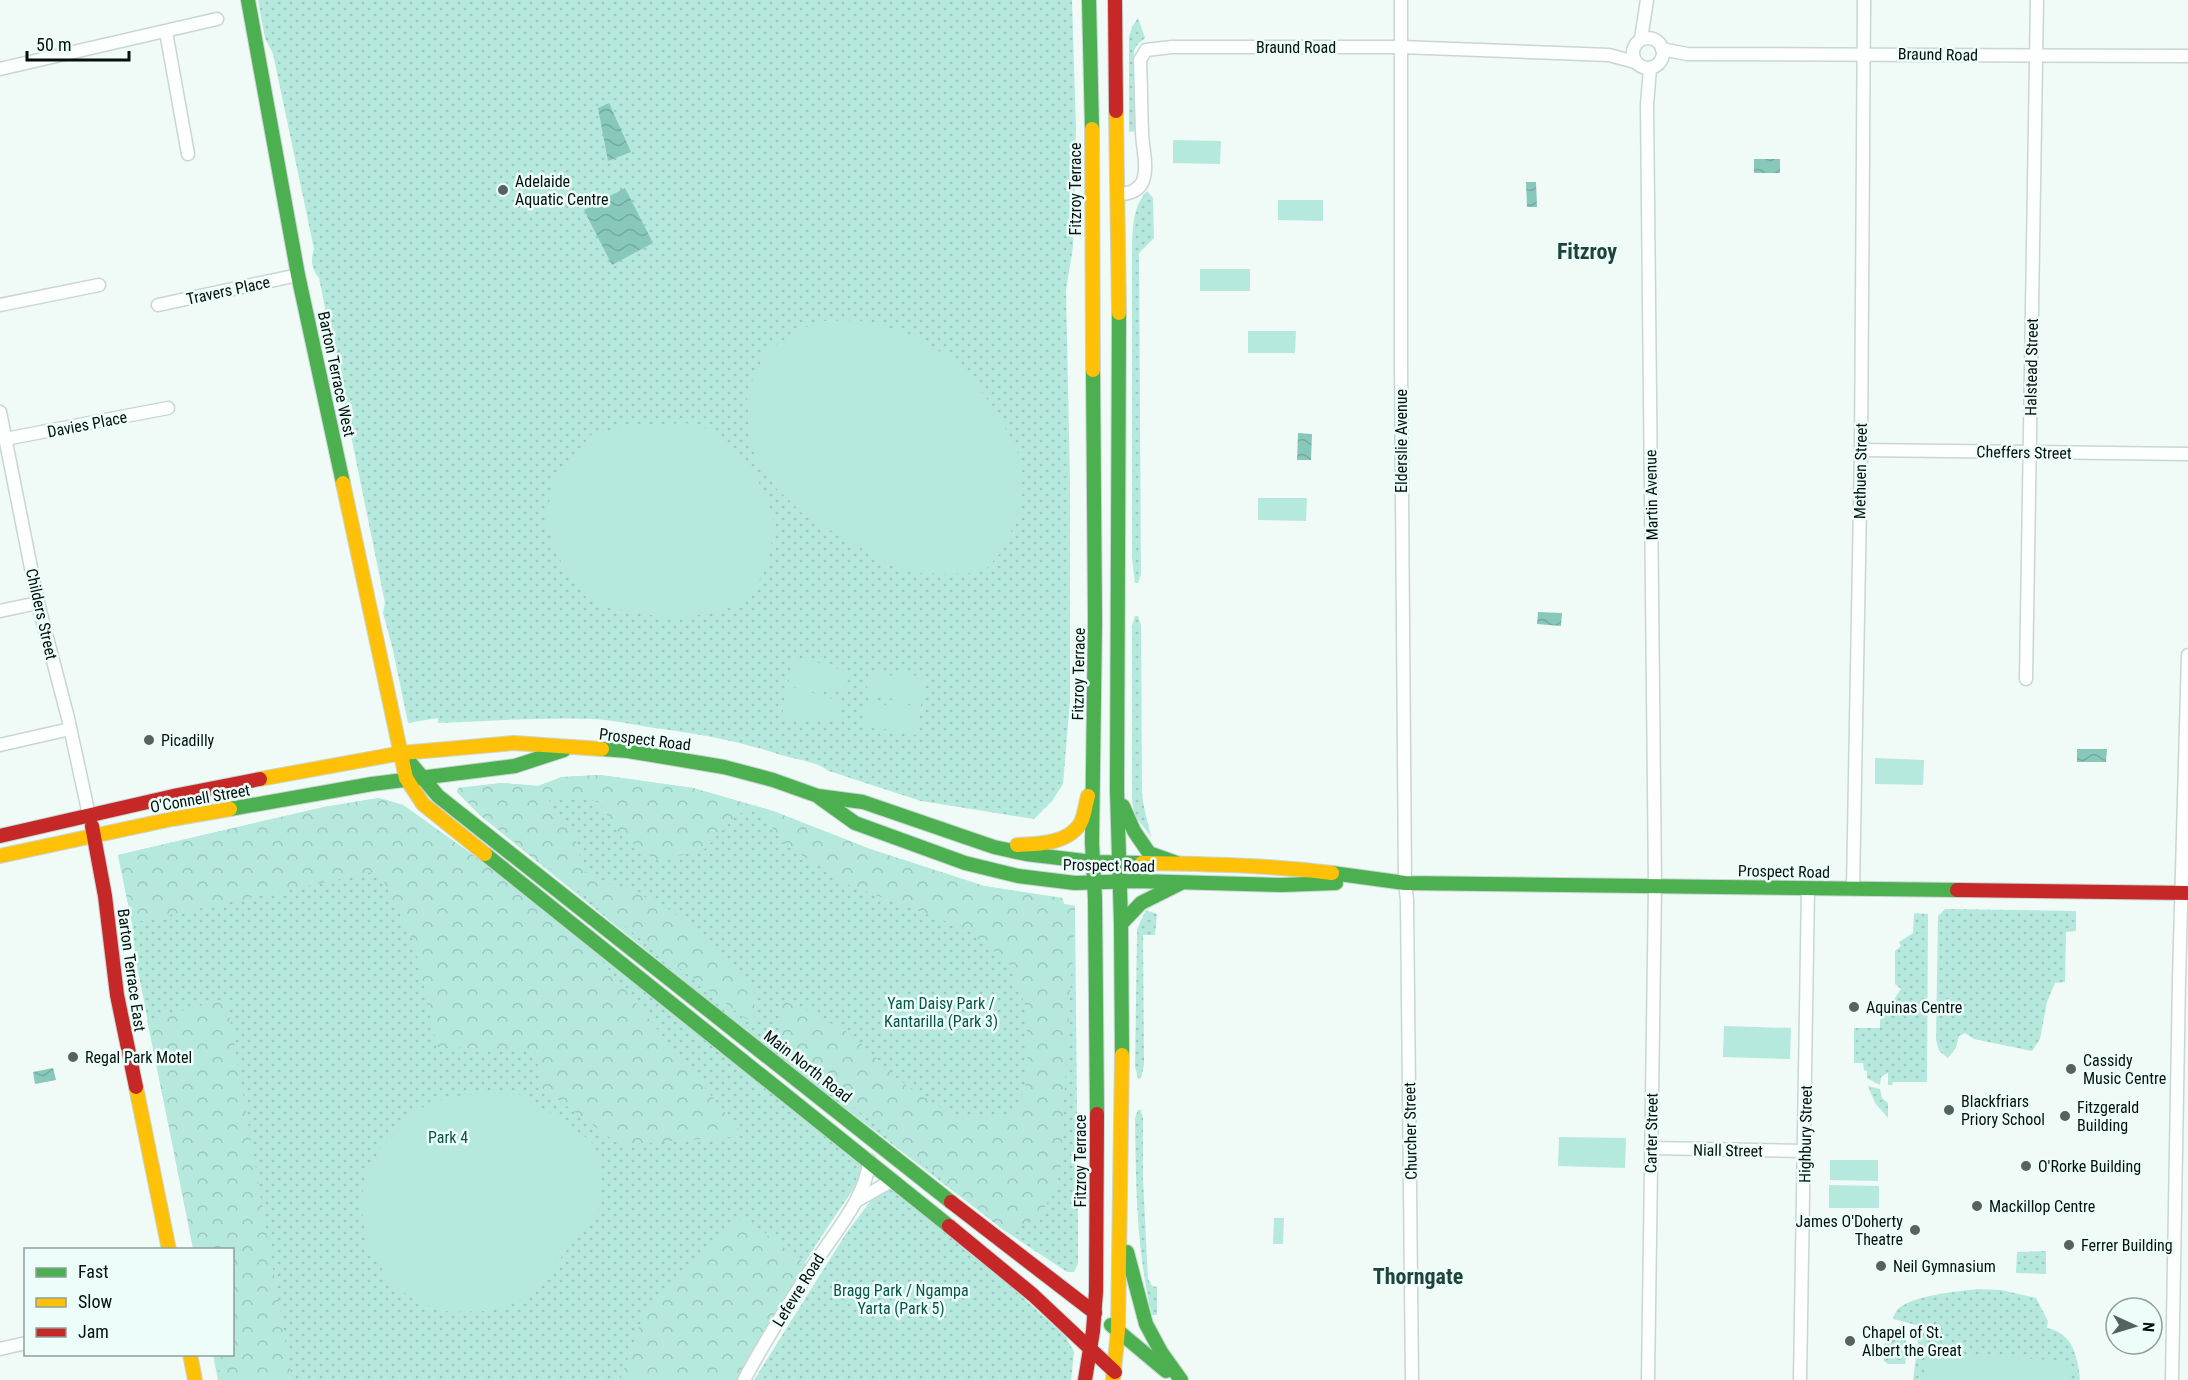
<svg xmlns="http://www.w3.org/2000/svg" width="2188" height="1380" font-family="'Roboto Condensed',sans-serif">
  <defs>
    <pattern id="green-dots" width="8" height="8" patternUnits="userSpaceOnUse" patternTransform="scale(1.5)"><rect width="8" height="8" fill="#b6e9de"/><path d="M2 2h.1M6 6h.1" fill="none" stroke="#9bc7bd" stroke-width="1.8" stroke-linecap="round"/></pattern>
    <pattern id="forest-crowns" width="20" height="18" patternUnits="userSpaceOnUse" patternTransform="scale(1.5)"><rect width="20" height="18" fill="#b6e9de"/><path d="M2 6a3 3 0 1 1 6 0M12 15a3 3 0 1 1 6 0" fill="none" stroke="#9bc7bd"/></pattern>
    <pattern id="water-waves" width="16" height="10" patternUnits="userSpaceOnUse" patternTransform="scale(1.5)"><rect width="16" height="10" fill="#87c8bb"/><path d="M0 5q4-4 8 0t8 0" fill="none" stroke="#73aba0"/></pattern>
  </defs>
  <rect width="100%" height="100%" fill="#f0faf7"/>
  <g fill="url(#green-dots)">
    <path d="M258 0H1072L1076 129 1073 247 1066 290 1070 482V701L1063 784 1052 801 1034 819 921 801 829 771C813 760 796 760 778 754 736 740 692 733 648 727 631 724 612 720 594 719 542 717 490 721 438 723V718L408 723 393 650 383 613 385 603 319 278C312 269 310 261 314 249L273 54 265 38Z"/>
    <polygon points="1138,18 1145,38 1137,45 1134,51 1136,131 1129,132 1129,37 1132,27"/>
    <path d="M1147 191 1153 198 1154 238 1139 253 1141 574 1138 583H1135L1132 559V246C1133 226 1133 206 1147 191Z"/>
    <path d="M1135 616H1138L1141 625 1142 792C1143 808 1148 821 1151 837L1134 814 1132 800V626Z"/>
    <polygon points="600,775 693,788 773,811 870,849 984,886 1062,898 1064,904 1075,906 1078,1222 1078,1264 1074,1272 1067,1272 1005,1231 758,1041 482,817 457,792 458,788 502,783 538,786 562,777"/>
    <path d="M379 798 403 805 575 928 865 1164 866 1172C818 1237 776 1309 737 1380H218L213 1355 232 1354V1250L193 1249 136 961 132 923 118 855 324 807Z"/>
    <polygon points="1945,909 2076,911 2076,931 2066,932 2065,982 2055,983 2047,1002 2040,1039 2032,1051 1974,1039 1965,1033 1959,1036 1956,1048 1948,1058 1939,1051 1936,1040 1938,916"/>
    <polygon points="1146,910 1157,914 1155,935 1143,935 1144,1065 1141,1078 1138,1079 1135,1066 1137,937 1137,929"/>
    <polygon points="1914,913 1928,914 1927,1082 1893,1082 1892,1085 1888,1085 1888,1073 1881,1077 1880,1085 1867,1078 1867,1071 1864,1070 1863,1063 1854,1063 1854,1028 1880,1028 1880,1020 1901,989 1895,984 1895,951 1901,946 1899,942 1913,933"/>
    <polygon points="1868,1086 1880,1089 1882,1098 1888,1103 1888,1118 1875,1103"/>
    <path d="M1138 1110H1141L1143 1119V1179L1148 1279 1152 1286 1157 1287V1315H1152C1136 1250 1136 1184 1135 1118Z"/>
    <polygon points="890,1190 897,1191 1006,1282 1066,1337 1074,1352 1071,1380 754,1380 847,1232 872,1199"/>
    <polygon points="2046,1251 2046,1274 2016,1273 2017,1252"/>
    <path d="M1978 1289 2001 1290 2036 1298 2048 1321 2047 1328C2073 1333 2078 1357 2080 1380H1913L1920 1326 1893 1319C1894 1316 1895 1313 1897 1310 1909 1296 1959 1291 1978 1289Z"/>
    <path d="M1895 1335 1905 1339C1907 1342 1906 1361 1905 1364H1888L1884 1361V1345L1888 1337Z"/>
  </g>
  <g fill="url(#forest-crowns)">
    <path d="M600 775 693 788 773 811 870 849 984 886 1062 898 1064 904 1075 906 1060 1175C1046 1210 1042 1217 1006 1231L780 1047 781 1001 803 1008 851 1034 899 1080 957 1118H1014L1028 1078 1026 1007 1009 964 966 929 849 885 784 844 756 805 736 816 705 849 660 861 621 836 598 801 548 796 553 812 575 837 584 872 611 885 635 892 672 911 729 965 754 991V1025L482 817 457 792 458 788 502 783 538 786 562 777Z"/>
    <polygon points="379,798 403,805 575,928 744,1136 620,1145 542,1088 535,1050 437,1047 414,942 378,871 132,923 118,855 324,807"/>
    <polygon points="226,999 234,1041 292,1380 221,1380 216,1355 232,1354 232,1250 194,1249 147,1020"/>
    <polygon points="744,1217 806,1264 737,1380 620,1380 648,1303"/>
  </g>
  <g fill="#b6e9de">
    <polygon points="1173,140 1221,141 1220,164 1173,163"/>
    <polygon points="1278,200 1323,200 1323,221 1278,220"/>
    <rect x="1200" y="269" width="50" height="22"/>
    <polygon points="856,320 890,328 921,340 955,361 993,406 1008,433 1022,462 1021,507 1004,549 987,568 970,573 952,574 919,573 890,565 803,514 776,488 757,460 749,439 747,393 764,355 777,344 803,328 824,321"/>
    <polygon points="1248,331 1296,331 1295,353 1248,353"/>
    <polygon points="696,423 721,437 753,473 769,500 774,530 767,566 749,599 716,613 669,618 617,609 589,601 564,569 545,522 553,482 591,435 634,425"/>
    <polygon points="1258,498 1307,498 1306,521 1258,520"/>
    <polygon points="792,659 820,663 820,666 847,670 844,692 788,687"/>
    <polygon points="869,673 897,676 897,673 925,677 921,706 894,701 894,699 866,695"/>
    <polygon points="786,689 814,693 814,696 842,700 839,722 811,718 810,721 782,717"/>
    <polygon points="865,703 892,706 893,703 921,707 917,735 862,725"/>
    <polygon points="1875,758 1924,760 1923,785 1875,784"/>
    <polygon points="1724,1026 1791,1028 1790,1059 1723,1057"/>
    <polygon points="480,1093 519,1094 554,1115 591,1141 603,1171 598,1212 532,1293 508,1306 484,1311 450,1312 420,1303 392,1285 367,1245 361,1203 365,1177 380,1149 419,1109 449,1097"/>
    <polygon points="1559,1137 1626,1138 1625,1168 1558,1166"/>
    <polygon points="1830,1160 1878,1160 1878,1181 1830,1180"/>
    <polygon points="1829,1185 1879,1186 1879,1208 1829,1208"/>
    <polygon points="1274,1218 1284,1218 1283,1244 1273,1244"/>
    <polygon points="1928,1353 2069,1361 2068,1380 1927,1380"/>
  </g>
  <g fill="url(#water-waves)">
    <polygon points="609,103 631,152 608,161 598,108"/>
    <rect x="1754" y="159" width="26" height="14"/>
    <polygon points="1526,182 1536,182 1537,207 1527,207"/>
    <polygon points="625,188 653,243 612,265 584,210"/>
    <polygon points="1298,433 1312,434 1311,460 1297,460"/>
    <polygon points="1538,612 1562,613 1561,626 1537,624"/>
    <polygon points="2077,749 2107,749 2106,762 2077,762"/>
    <polygon points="53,1068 56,1080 35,1084 33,1072"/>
  </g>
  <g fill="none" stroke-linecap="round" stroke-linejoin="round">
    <g stroke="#c9d6d3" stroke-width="15">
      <g id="street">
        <polyline points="1401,0 1401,367 1405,883 1407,900 1412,1380"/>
        <polyline points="166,32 188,154"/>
        <circle cx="1648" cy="53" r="15"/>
        <polyline points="1641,39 1647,0"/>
        <polyline points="1662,49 1687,54 2188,56"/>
        <polyline points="0,69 217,19"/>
        <path d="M1118 194C1128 194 1137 192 1142 183 1149 168 1142 147 1142 131 1141 107 1141 83 1140 60L1146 50 1172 47H1401L1609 55 1635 62"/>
        <polyline points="0,305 99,285"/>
        <polyline points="158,305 298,275"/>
        <polyline points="0,412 38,603 68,718 89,815"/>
        <polyline points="5,439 168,408"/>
        <polyline points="1861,450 2188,454"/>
        <polyline points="0,611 38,603"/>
        <polyline points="2026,679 2037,0"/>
        <polyline points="0,745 70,729"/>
        <polyline points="1853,889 1861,450 1864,0"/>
        <polyline points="1651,1148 1805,1151"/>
        <polyline points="856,1201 893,1180"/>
        <polyline points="0,1349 26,1343"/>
        <path d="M744 1380C764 1342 788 1305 811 1269 830 1238 868 1196 869 1160"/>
        <polyline points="1648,1380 1655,886 1647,105 1650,68"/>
        <polyline points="1800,1380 1808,888"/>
        <polyline points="2172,1380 2179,979 2188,655"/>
      </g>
    </g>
    <g stroke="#c9d6d3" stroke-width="16">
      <g id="fast">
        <polyline points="248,0 298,275 343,483"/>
        <polyline points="1089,0 1092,129"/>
        <polyline points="1119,313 1117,790 1121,924 1122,1055"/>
        <polyline points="1093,370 1095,621 1092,843 1095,899 1097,1114"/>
        <polyline points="602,749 628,751 724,767 773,780 818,796 863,802 994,847 1026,854 1093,862 1142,863"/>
        <polyline points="402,753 438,796 951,1202"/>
        <polyline points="820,798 855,823 965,863 1018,876 1075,883 1136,881 1282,885 1336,883"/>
        <polyline points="1123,806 1134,831 1149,853 1177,863"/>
        <polyline points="230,809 372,784 515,766 564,750"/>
        <polyline points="485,854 949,1226"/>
        <polyline points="1332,873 1405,883 1957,890"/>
        <polyline points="1121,924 1141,903 1179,884"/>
        <polyline points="1127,1252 1146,1324 1161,1352 1181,1380"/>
        <polyline points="1111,1325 1166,1371"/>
      </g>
    </g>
    <g stroke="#c9d6d3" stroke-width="16">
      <g id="slow">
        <polyline points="1116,111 1119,313"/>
        <polyline points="1092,129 1093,370"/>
        <polyline points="343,483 406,778 423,804 485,854"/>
        <polyline points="260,779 402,753 514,743 602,749"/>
        <path d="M1017 845C1038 844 1067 844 1080 824 1085 816 1085 805 1088 796"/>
        <polyline points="0,856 172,819 230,809"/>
        <path d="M1142 863C1206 864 1269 865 1332 873"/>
        <polyline points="136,1087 169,1250"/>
        <polyline points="190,1354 195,1380"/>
        <polyline points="1113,1380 1118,1330 1122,1055"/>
      </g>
    </g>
    <g stroke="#c9d6d3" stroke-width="16">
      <g id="jam">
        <polyline points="1115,0 1116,111"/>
        <polyline points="92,826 105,896 117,995 136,1087"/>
        <polyline points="0,836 178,795 260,779"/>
        <polyline points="1957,890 2188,893"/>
        <polyline points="951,1202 1095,1313"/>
        <polyline points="949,1226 1033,1295 1115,1372"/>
        <polyline points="1085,1380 1093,1331 1096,1292 1097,1114"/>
      </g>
    </g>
    <use href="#street" stroke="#fdfefe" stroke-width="12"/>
    <use href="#fast" stroke="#4caf50" stroke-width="14"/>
    <use href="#slow" stroke="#ffc107" stroke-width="14"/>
    <use href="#jam" stroke="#c62828" stroke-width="14"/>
  </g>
  <g fill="#56625f" stroke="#edfdf9" stroke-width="2">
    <circle cx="503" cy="190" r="6"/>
    <circle cx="149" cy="740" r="6"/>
    <circle cx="1854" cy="1007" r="6"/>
    <circle cx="73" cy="1057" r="6"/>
    <circle cx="2071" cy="1069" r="6"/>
    <circle cx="1949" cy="1110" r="6"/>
    <circle cx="2065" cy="1116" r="6"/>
    <circle cx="2026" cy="1166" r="6"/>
    <circle cx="1977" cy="1206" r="6"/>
    <circle cx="1915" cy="1230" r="6"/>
    <circle cx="2069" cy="1245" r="6"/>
    <circle cx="1881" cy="1266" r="6"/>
    <circle cx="1850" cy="1341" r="6"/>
  </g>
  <g text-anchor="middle" stroke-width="5" stroke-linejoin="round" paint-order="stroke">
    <g font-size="16" fill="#03100d" stroke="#edfdf9">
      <text x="1296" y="53">Braund Road</text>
      <text transform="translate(1938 54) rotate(1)" y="6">Braund Road</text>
      <text transform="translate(1075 189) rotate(-90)" y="6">Fitzroy Terrace</text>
      <text transform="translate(228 290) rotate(-12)" y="6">Travers Place</text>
      <text transform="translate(2031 367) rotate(-89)" y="6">Halstead Street</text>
      <text transform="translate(337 374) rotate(78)" y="6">Barton Terrace West</text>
      <text transform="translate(87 424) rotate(-11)" y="6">Davies Place</text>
      <text transform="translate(1401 441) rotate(-90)" y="6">Elderslie Avenue</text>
      <text transform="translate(2024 452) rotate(1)" y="6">Cheffers Street</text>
      <text transform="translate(1860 471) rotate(-89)" y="6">Methuen Street</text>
      <text transform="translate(1651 495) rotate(-91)" y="6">Martin Avenue</text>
      <text transform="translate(42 614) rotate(77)" y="6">Childers Street</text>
      <text transform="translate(1078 674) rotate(-89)" y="6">Fitzroy Terrace</text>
      <text transform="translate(645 739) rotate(7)" y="6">Prospect Road</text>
      <text transform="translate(200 798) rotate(-10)" y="6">O'Connell Street</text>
      <text transform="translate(1109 865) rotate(1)" y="6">Prospect Road</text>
      <text transform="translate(1784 871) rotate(1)" y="6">Prospect Road</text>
      <text transform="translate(132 970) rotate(82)" y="6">Barton Terrace East</text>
      <text transform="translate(808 1066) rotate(38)" y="6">Main North Road</text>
      <text transform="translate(1410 1131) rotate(-91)" y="6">Churcher Street</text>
      <text transform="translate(1651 1133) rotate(-89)" y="6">Carter Street</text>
      <text transform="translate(1805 1134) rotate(-89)" y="6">Highbury Street</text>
      <text transform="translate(1728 1150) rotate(1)" y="6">Niall Street</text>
      <text transform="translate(1080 1161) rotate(-90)" y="6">Fitzroy Terrace</text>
      <text transform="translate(798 1290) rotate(-58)" y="6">Lefevre Road</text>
    </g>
    <g font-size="16" fill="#03100d" stroke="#edfdf9" text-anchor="start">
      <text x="515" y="187">Adelaide<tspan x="515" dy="18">Aquatic Centre</tspan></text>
      <text x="161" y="746">Picadilly</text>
      <text x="1866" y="1013">Aquinas Centre</text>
      <text x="85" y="1063">Regal Park Motel</text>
      <text x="2083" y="1066">Cassidy<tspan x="2083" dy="18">Music Centre</tspan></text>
      <text x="1961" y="1107">Blackfriars<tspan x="1961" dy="18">Priory School</tspan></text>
      <text x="2077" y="1113">Fitzgerald<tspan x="2077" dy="18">Building</tspan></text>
      <text x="2038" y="1172">O'Rorke Building</text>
      <text x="1989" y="1212">Mackillop Centre</text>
      <text x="1903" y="1227" text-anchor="end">James O'Doherty<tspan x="1903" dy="18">Theatre</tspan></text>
      <text x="2081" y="1251">Ferrer Building</text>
      <text x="1893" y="1272">Neil Gymnasium</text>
      <text x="1862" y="1338">Chapel of St.<tspan x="1862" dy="18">Albert the Great</tspan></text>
    </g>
    <g font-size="16" fill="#06554a" stroke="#edfdf9">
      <text x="941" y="1009">Yam Daisy Park /<tspan x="941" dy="18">Kantarilla (Park 3)</tspan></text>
      <text x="448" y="1143">Park 4</text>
      <text x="901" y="1296">Bragg Park / Ngampa<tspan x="901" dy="18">Yarta (Park 5)</tspan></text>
    </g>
    <g font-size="22" font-weight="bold" fill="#1e433c" stroke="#edfdf9">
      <text x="1587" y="259">Fitzroy</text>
      <text x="1418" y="1284">Thorngate</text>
    </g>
  </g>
  <rect x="24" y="1248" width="210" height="108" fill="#edfdf9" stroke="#8f9e9b" stroke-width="1.5"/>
  <rect x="36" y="1268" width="30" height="9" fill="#4caf50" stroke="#8f9e9b" stroke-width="1.5"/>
  <text x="78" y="1278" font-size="18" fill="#03100d">Fast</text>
  <rect x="36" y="1298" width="30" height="9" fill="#ffc107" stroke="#8f9e9b" stroke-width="1.5"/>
  <text x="78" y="1308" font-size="18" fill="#03100d">Slow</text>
  <rect x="36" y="1328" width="30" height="9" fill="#c62828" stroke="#8f9e9b" stroke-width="1.5"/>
  <text x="78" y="1338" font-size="18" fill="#03100d">Jam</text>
  <g transform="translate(2134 1326) rotate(94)"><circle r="28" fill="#edfdf9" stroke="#8f9e9b" stroke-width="1.5"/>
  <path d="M0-4.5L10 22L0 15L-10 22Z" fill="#56625f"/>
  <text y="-9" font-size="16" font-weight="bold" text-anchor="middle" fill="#03100d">N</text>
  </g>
  <path d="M27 51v9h102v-9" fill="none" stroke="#03100d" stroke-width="3"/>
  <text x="36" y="51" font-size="18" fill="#03100d" stroke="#edfdf9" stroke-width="4.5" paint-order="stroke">50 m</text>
</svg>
